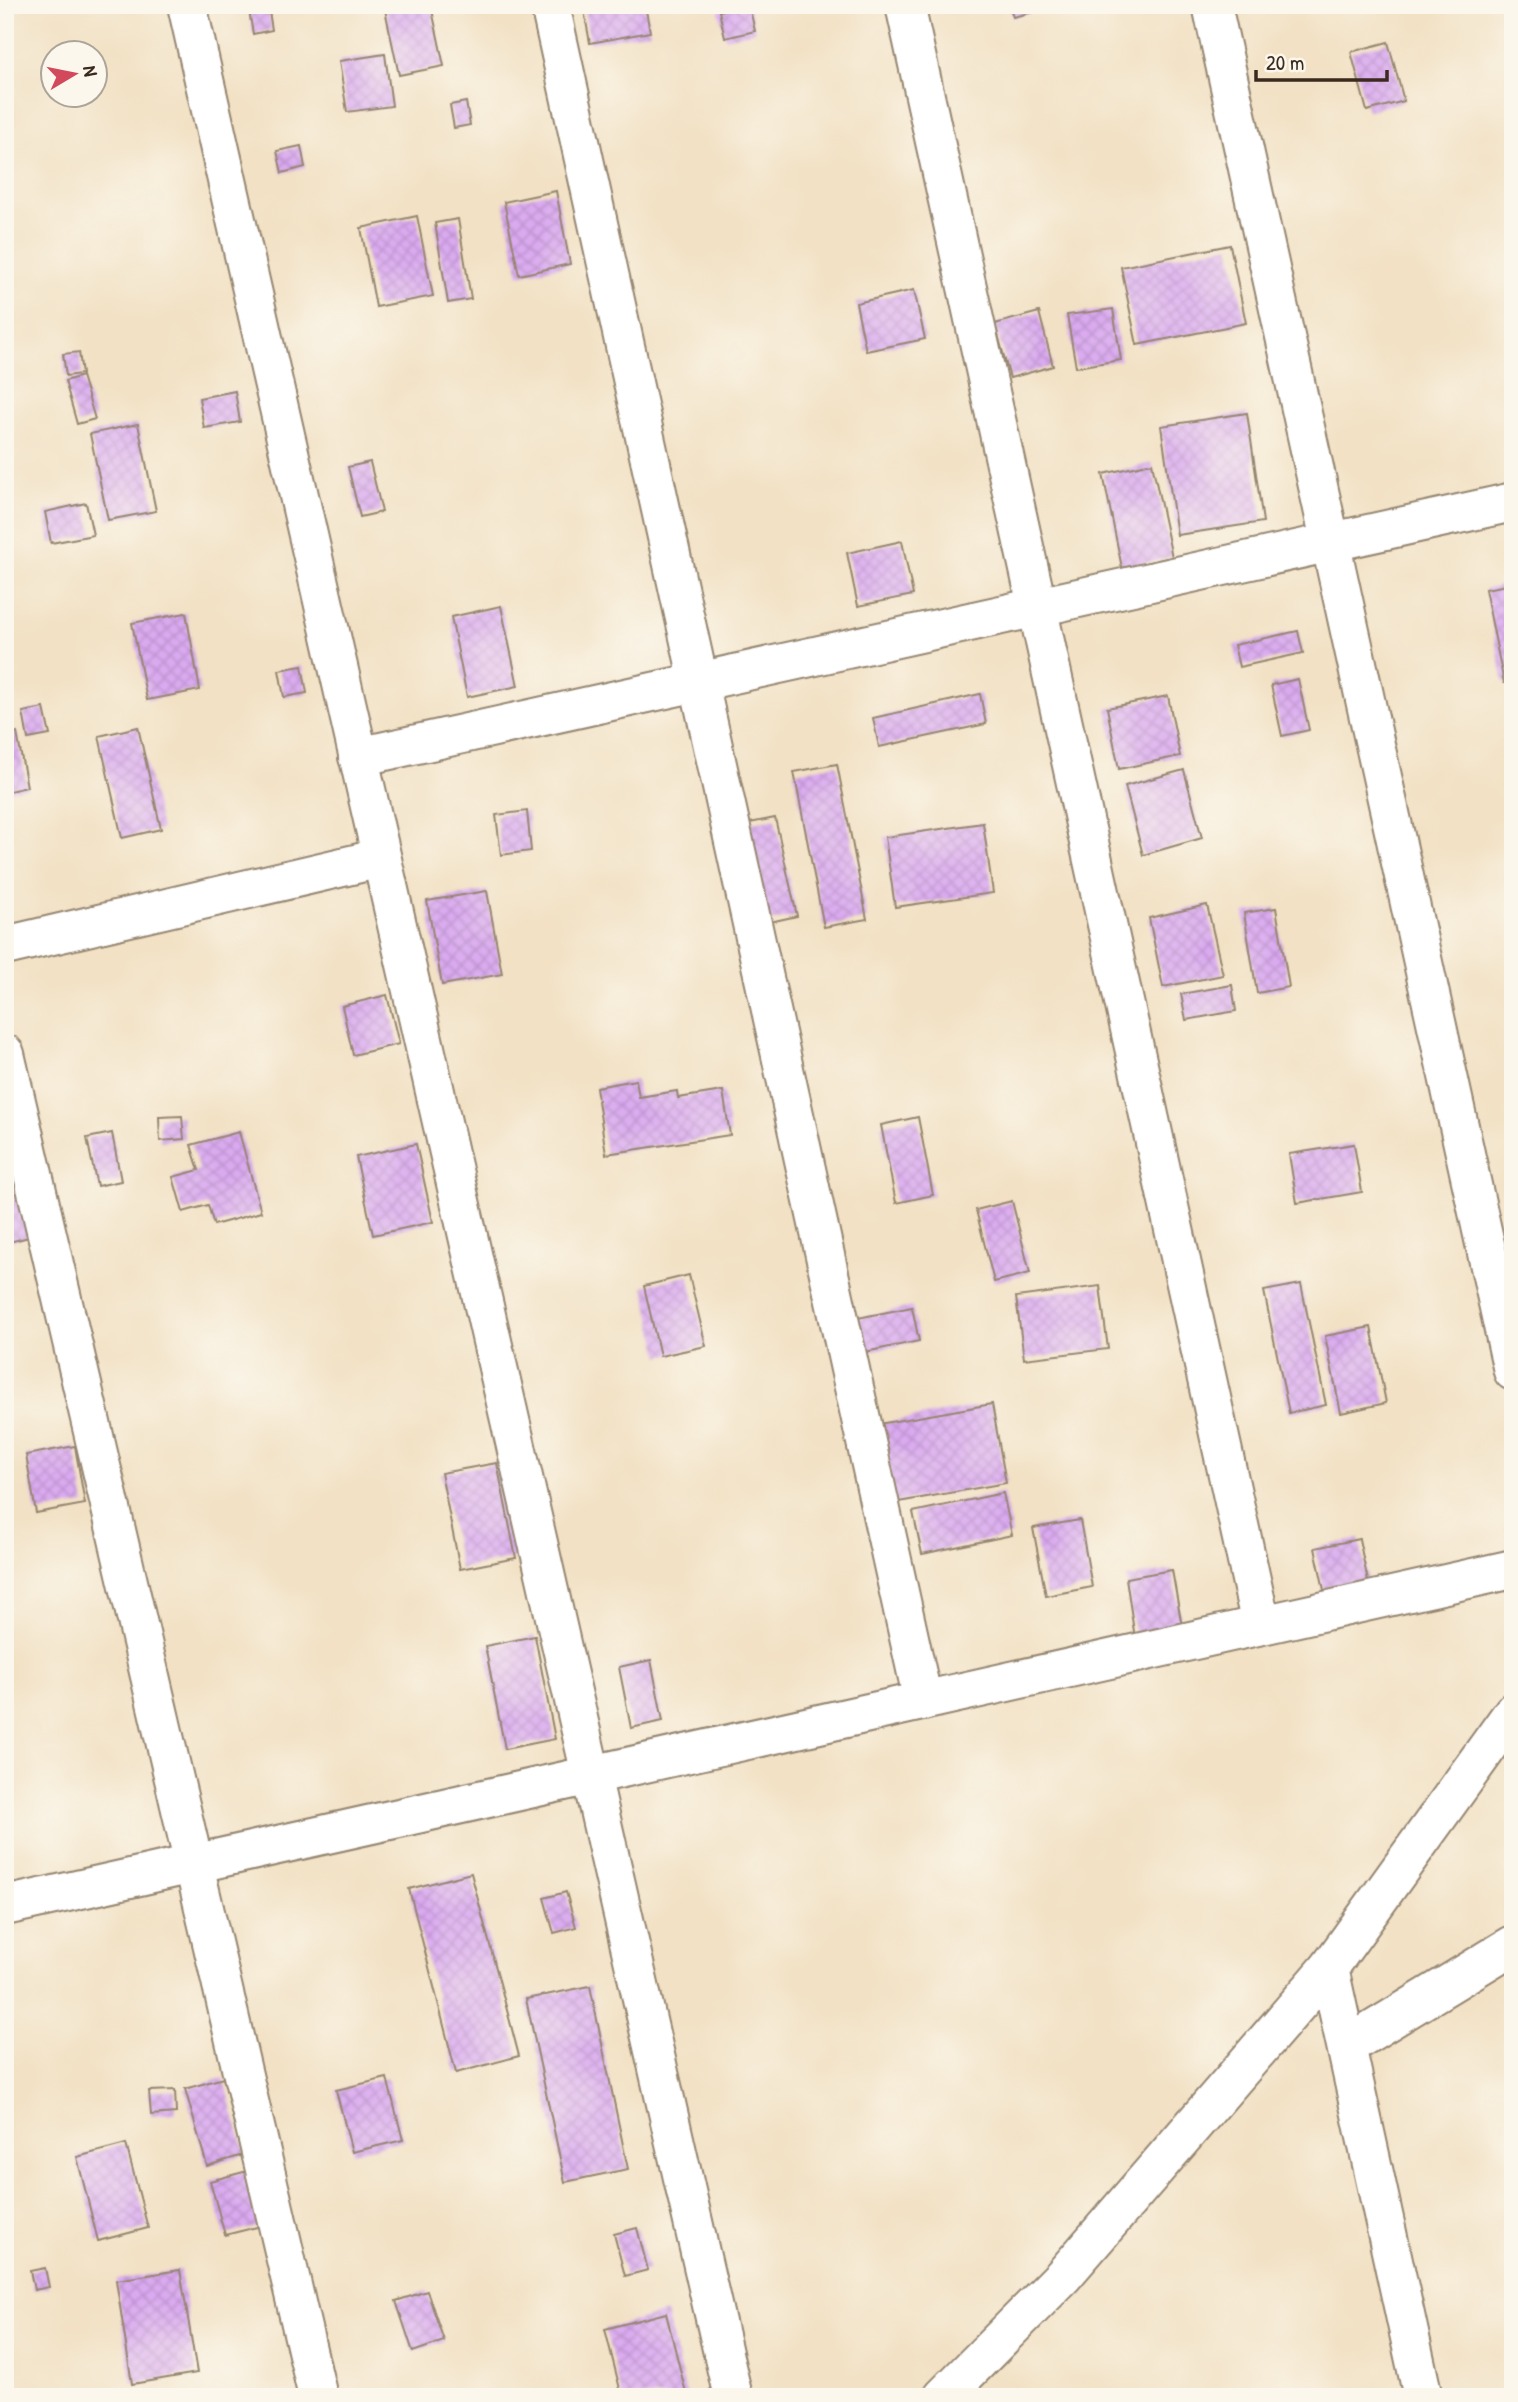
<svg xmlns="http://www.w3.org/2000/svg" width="1518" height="2402" font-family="'Patrick Hand',sans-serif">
  <defs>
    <pattern id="building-cross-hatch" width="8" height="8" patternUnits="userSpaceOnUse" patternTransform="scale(1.75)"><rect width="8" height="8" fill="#daaaf0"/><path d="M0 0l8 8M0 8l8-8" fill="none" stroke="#bc92cd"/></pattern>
  </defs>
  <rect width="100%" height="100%" fill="#fbf7ec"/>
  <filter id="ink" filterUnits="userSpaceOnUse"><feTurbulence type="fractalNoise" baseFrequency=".0143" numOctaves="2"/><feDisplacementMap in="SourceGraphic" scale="14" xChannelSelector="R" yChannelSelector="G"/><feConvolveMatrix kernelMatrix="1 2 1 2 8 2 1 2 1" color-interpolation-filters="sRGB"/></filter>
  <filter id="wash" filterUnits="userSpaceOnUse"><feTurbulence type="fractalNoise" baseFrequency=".00686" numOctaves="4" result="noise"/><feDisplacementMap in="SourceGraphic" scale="28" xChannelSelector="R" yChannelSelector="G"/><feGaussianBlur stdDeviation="1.57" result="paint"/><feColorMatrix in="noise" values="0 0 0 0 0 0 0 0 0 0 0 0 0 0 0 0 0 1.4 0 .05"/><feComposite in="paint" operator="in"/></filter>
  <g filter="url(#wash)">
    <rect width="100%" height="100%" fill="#f2e1c4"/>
    <g id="blocks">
      <g fill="url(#building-cross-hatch)">
        <polygon points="248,5 268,5 272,30 253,34"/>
        <polygon points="384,5 431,5 444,66 399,75"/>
        <polygon points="583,5 645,5 650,32 590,43"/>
        <polygon points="744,5 749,5 755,31 725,38 719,11"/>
        <polygon points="1009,5 1040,5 1041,10 1013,17"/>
        <polygon points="1388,42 1404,101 1367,111 1351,52"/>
        <polygon points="385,54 392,106 347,112 339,61"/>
        <polygon points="466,102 470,125 454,128 450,105"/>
        <polygon points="301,146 305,167 282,173 277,151"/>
        <polygon points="556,191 570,264 519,275 504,202"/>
        <polygon points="417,216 433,296 376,307 361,228"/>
        <polygon points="458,219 471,299 448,303 435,223"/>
        <polygon points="1230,245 1246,323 1137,345 1121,267"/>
        <polygon points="914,290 925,339 866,351 856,303"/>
        <polygon points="1113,309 1121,360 1076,367 1067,315"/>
        <polygon points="1039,312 1053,366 1010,378 995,324"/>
        <polygon points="79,352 82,374 66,376 63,354"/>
        <polygon points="82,376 95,419 77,424 65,381"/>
        <polygon points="235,391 240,422 204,428 199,398"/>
        <polygon points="1247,413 1263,522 1177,535 1161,426"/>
        <polygon points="138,424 156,511 108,520 90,434"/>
        <polygon points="370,462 382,512 360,517 348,467"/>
        <polygon points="1152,463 1172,557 1122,568 1103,474"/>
        <polygon points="86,503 93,535 51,543 45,512"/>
        <polygon points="902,541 913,595 858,606 847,553"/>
        <polygon points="1513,584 1513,682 1504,683 1485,589"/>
        <polygon points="501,606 518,686 467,697 451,617"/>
        <polygon points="186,613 200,690 147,700 132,623"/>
        <polygon points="1298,631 1303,653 1239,667 1234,645"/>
        <polygon points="302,666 307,693 284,697 279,670"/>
        <polygon points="1298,679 1309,730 1282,736 1271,685"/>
        <polygon points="980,694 986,724 879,747 873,718"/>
        <polygon points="1168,696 1180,756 1119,769 1107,708"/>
        <polygon points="44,708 50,735 28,739 23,712"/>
        <polygon points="138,727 161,829 122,838 99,736"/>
        <polygon points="17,733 27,787 5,792 5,736"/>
        <polygon points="837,764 867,919 824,927 794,772"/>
        <polygon points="1184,770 1202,838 1143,855 1125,786"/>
        <polygon points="527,811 531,851 501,855 496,815"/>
        <polygon points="775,818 797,916 761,924 740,825"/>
        <polygon points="983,823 993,893 895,907 885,837"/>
        <polygon points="487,891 502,974 442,985 427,901"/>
        <polygon points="1207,905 1223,975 1163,987 1149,918"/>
        <polygon points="1276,908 1289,987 1257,993 1244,913"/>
        <polygon points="1232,985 1236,1011 1186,1020 1181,994"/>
        <polygon points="387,995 399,1044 353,1055 342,1006"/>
        <polygon points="636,1080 639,1097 677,1091 678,1098 723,1091 730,1135 606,1154 596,1087"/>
        <polygon points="182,1116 184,1139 160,1141 159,1117"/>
        <polygon points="918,1117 933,1195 896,1203 881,1125"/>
        <polygon points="239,1132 261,1212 214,1225 208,1205 183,1212 173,1177 199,1170 191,1145"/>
        <polygon points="112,1133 121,1181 97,1186 87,1138"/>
        <polygon points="416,1144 433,1222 373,1235 356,1157"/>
        <polygon points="1354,1144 1362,1192 1297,1203 1289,1154"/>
        <polygon points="13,1166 29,1237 5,1243 5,1167"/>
        <polygon points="1012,1201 1030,1273 994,1282 976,1210"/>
        <polygon points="689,1275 706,1346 660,1356 644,1286"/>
        <polygon points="1301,1284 1326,1405 1289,1413 1264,1291"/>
        <polygon points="1100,1286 1108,1349 1024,1359 1016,1297"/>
        <polygon points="912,1307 919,1341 860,1353 853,1319"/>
        <polygon points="1371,1327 1386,1403 1341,1413 1325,1336"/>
        <polygon points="992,1404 1006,1483 887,1504 873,1425"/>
        <polygon points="75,1446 85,1504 36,1513 26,1455"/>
        <polygon points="497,1463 516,1558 460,1569 441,1473"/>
        <polygon points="1003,1493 1012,1535 922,1554 913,1512"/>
        <polygon points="1080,1520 1092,1587 1046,1596 1033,1528"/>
        <polygon points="1359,1539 1371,1595 1327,1604 1315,1548"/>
        <polygon points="1172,1570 1184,1638 1136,1645 1126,1578"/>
        <polygon points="535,1636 555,1739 505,1749 485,1646"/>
        <polygon points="651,1660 663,1721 631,1728 619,1667"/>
        <polygon points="471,1873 519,2056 456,2073 409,1889"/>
        <polygon points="566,1892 576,1927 554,1933 544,1898"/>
        <polygon points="590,1986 628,2169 565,2182 526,1999"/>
        <polygon points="223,2078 246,2154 207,2166 185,2089"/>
        <polygon points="387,2078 403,2140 352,2152 336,2090"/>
        <polygon points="175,2090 176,2113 151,2115 149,2091"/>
        <polygon points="126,2144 148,2228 98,2241 77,2157"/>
        <polygon points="251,2170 265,2225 225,2235 210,2181"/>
        <polygon points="637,2228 648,2270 625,2276 614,2234"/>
        <polygon points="45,2268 49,2287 34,2290 30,2271"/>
        <polygon points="180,2270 197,2373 132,2384 116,2280"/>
        <polygon points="427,2291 444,2341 413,2352 396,2301"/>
        <polygon points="666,2313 687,2397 622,2397 605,2329"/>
      </g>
    </g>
  </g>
  <g filter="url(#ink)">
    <use href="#blocks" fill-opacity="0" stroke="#968671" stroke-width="2"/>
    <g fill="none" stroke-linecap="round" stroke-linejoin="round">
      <g stroke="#968671" stroke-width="42">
        <g id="minor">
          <polyline points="187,5 733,2397"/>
          <polyline points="550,5 923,1701"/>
          <polyline points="905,5 1261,1625"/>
          <polyline points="1212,5 1513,1371"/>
          <polyline points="358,757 1513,502"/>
          <polyline points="5,946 381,858"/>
          <polyline points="5,1054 318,2397"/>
          <polyline points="5,1906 1513,1569"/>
          <polyline points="1329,1968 1423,2397"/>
          <polyline points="1347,2046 1513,1945"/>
        </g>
      </g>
      <g stroke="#968671" stroke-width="42">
        <polyline id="major" points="943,2397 1063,2276 1329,1968 1513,1712"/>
      </g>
      <use href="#minor" stroke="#fff" stroke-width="38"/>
      <use href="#major" stroke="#fff" stroke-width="38"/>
    </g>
  </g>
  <rect width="1518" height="2402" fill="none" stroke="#fbf7ec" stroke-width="28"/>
  <g transform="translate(74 74) rotate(80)"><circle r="33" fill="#fbf7ec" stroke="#aea59a" stroke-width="2"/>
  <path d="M0-5L12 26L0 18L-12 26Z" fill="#d1495b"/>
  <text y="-10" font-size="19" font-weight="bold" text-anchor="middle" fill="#3b2a1e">N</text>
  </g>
  <path d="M1256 70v10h131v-10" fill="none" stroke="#3b2a1e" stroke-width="3.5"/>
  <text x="1266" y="70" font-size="21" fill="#3b2a1e" stroke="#fbf7ec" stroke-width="5" paint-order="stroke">20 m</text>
</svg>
